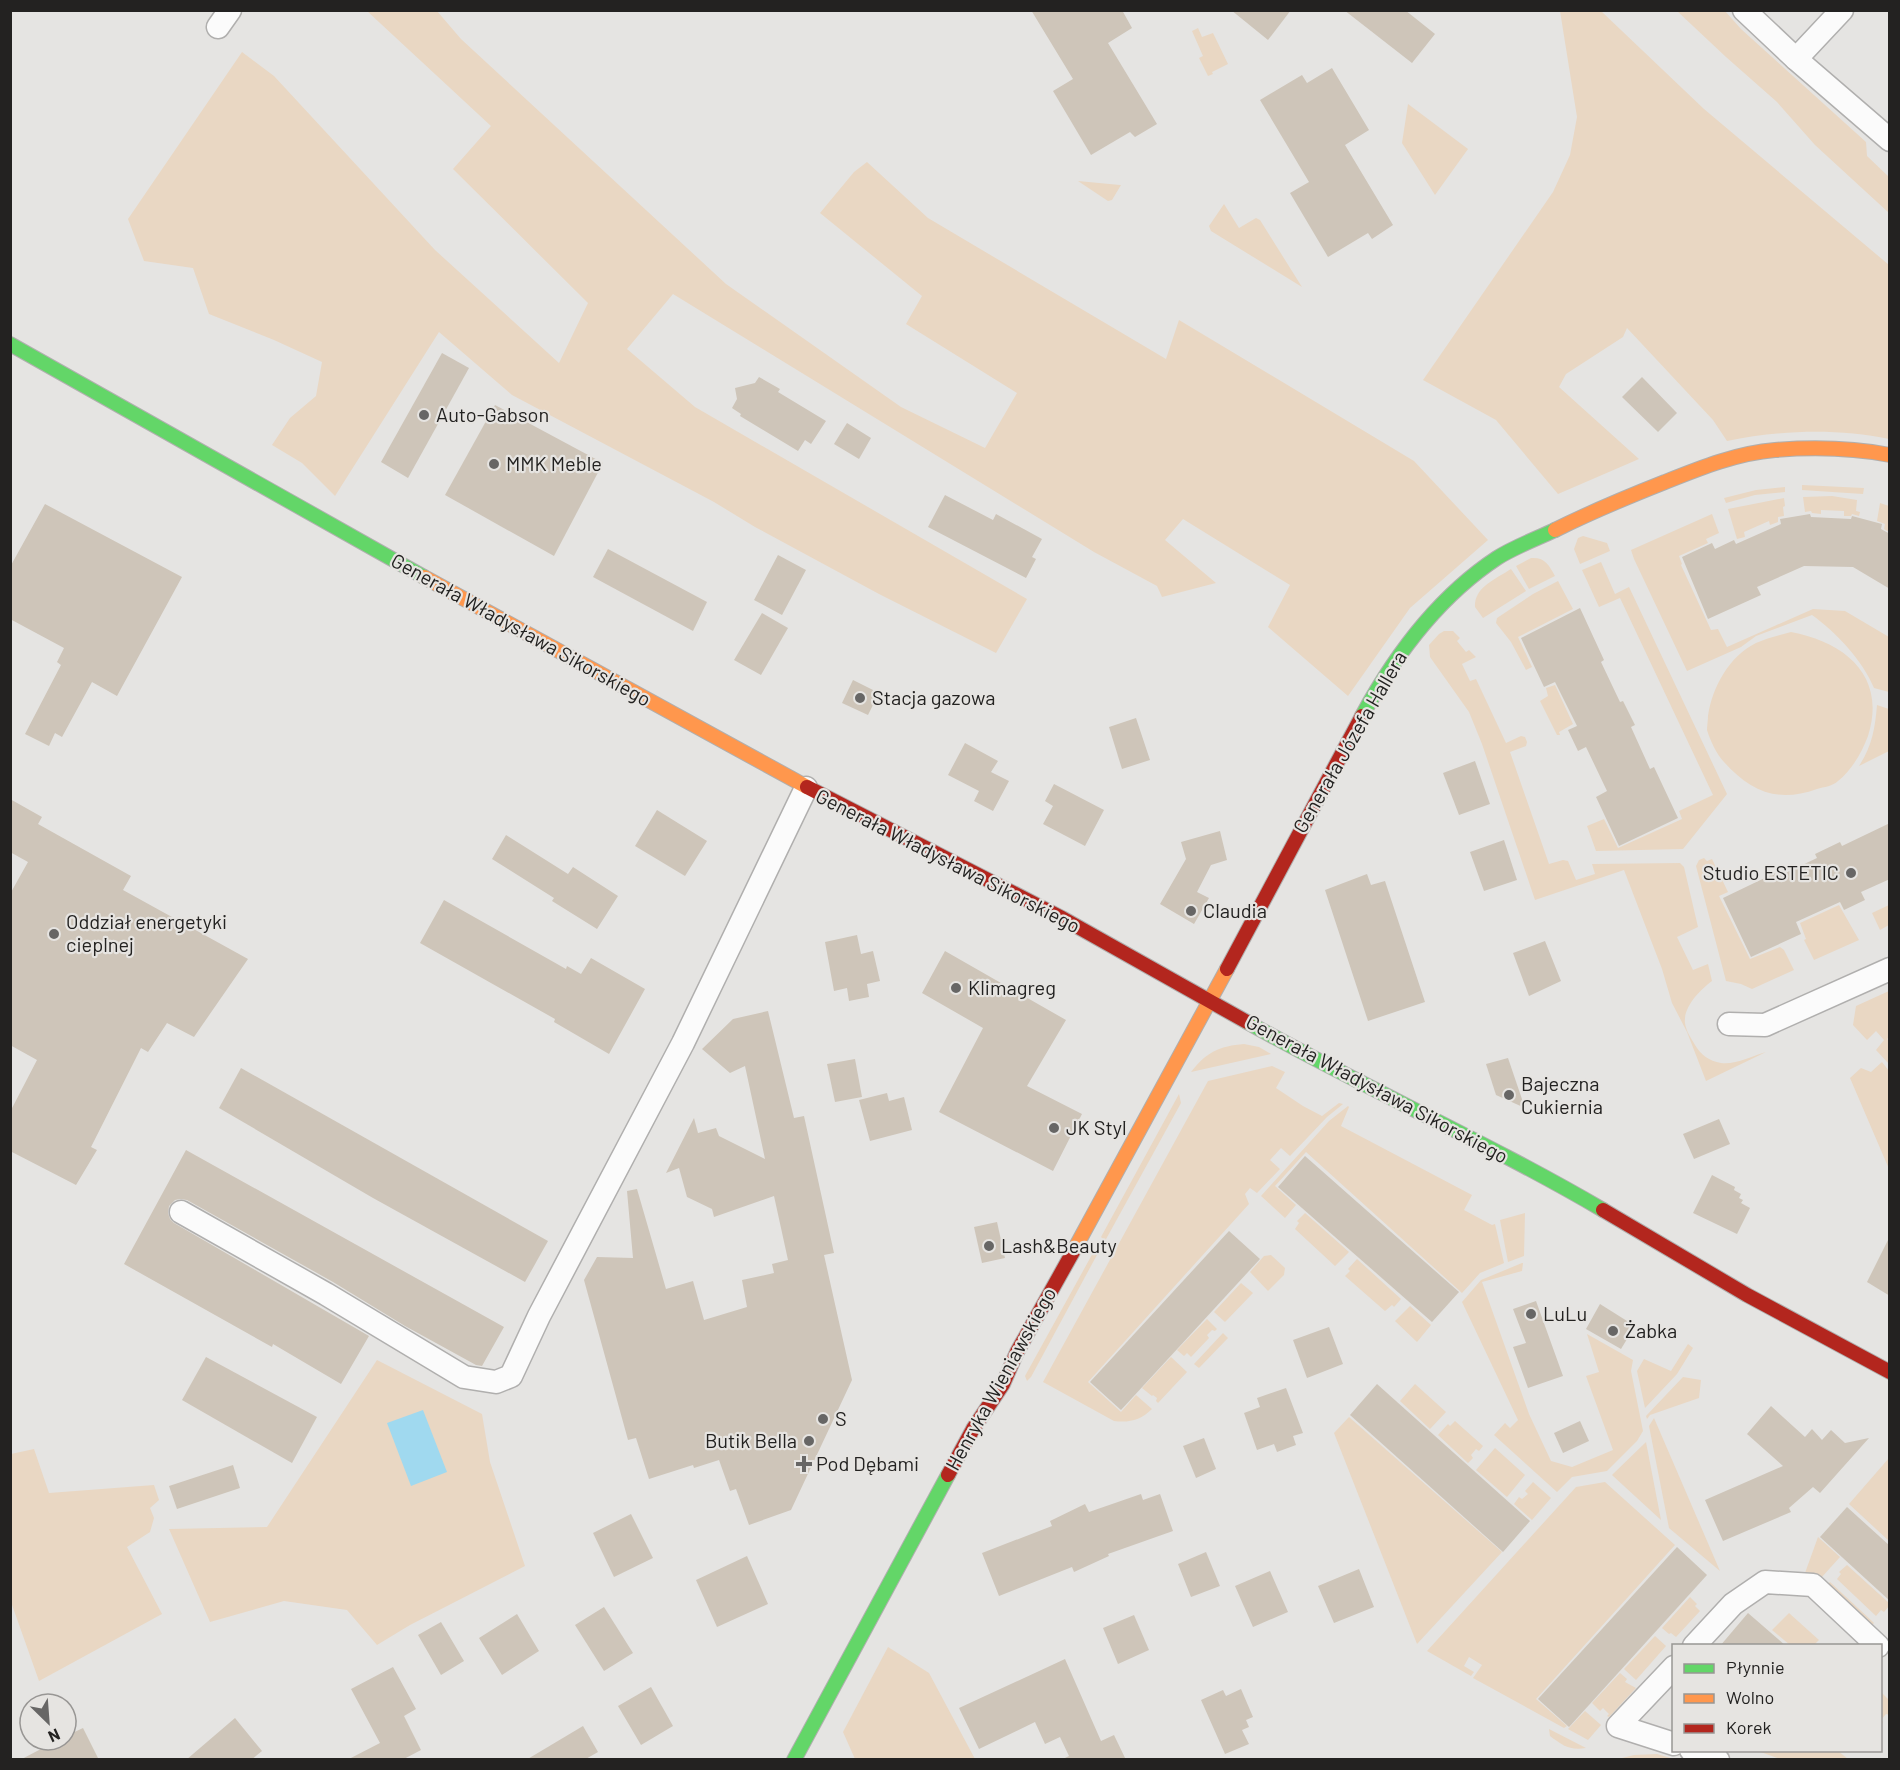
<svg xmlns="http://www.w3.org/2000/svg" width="1900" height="1770" font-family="Barlow,sans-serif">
  <rect width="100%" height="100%" fill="#e5e4e2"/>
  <g fill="#e9d7c3">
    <polygon points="367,11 437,11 461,39 726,284 901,407 985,448 1017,393 906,324 922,296 820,213 854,172 867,162 928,218 1166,359 1179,320 1414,461 1488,540 1410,608 1348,696 1268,627 1290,585 1183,519 1165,540 1216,583 1162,597 1157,586 1094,552 673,294 627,349 695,407 1027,599 996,653 879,594 755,527 714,502 512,395 439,332 335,496 302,463 272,445 290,418 316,396 322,362 274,340 209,314 193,268 144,261 128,219 242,52 274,76 435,250 559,363 588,303 453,169 491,126"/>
    <path d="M1560 11H1601L1704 109 1889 265V439C1838 428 1779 430 1727 441L1713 420 1627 328 1623 337 1566 374 1559 387 1639 459 1558 494 1496 420 1423 380 1553 192 1570 155 1577 117Z"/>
    <polygon points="1677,11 1725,11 1741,29 1866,142 1867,156 1889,177 1889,213 1815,145 1777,102 1726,57"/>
    <polygon points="1198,28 1202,37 1213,33 1228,64 1212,72 1213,74 1208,76 1199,58 1203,56 1192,31"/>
    <polygon points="1408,104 1468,149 1435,195 1402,143"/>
    <polygon points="1078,181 1120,185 1121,185 1112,200 1108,201"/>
    <polygon points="1224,204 1239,228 1256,218 1260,220 1302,287 1211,231 1209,226"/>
    <polygon points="1802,485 1864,488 1863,494 1802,490"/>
    <polygon points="1785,487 1785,492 1755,495 1726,503 1724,498 1756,490"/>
    <polygon points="1832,496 1857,500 1856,511 1860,512 1859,516 1852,514 1851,516 1844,516 1844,511 1821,510 1821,514 1812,513 1811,511 1805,512 1803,497"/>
    <polygon points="1784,498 1785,506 1783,507 1784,516 1778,517 1778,522 1770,525 1769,521 1744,532 1745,537 1737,539 1728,509"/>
    <polygon points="1880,503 1889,506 1889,532 1884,529 1885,524 1877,521"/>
    <path d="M1712 514 1719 533 1706 539 1708 543 1679 556 1682 564 1681 565 1711 630 1718 629 1727 647 1813 609 1845 611 1889 637V692L1874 688C1863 661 1836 632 1812 615L1756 636 1741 647 1687 671 1634 559 1631 550Z"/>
    <polygon points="1583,536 1607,543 1610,551 1580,564 1574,549 1578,538"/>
    <path d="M1531 558C1545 557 1549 565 1555 576L1529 589 1516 566Z"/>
    <polygon points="1601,562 1615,594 1629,587 1727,794 1683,849 1596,851 1587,826 1604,819 1618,848 1682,819 1679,811 1713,795 1620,598 1599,607 1582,570"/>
    <path d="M1511 569 1526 591 1483 618 1475 607C1474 587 1496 579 1511 569Z"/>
    <polygon points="1558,581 1573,609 1518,637 1532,667 1526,670 1511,642 1496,623 1497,618 1533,594"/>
    <path d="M1444 631H1453L1460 638 1457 641 1466 652 1469 650 1476 657 1462 664 1470 681 1476 679 1506 743 1521 736 1525 737 1527 742 1526 746 1510 752 1549 864 1563 860 1568 861 1576 880 1595 874 1592 864 1680 863 1684 867 1698 927 1677 937 1693 970 1708 964 1712 981C1700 990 1683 1007 1685 1023 1686 1031 1691 1038 1695 1045 1701 1055 1709 1061 1721 1063 1735 1065 1752 1056 1766 1052L1706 1081 1687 1032 1672 1003 1662 969 1624 870 1535 900 1482 744 1469 712 1430 657 1429 645 1439 634Z"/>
    <path d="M1791 632C1845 642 1887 676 1868 736 1862 752 1852 770 1838 781 1833 786 1824 787 1817 789 1778 803 1751 792 1724 762 1717 755 1710 740 1707 730 1707 726 1708 720 1708 716 1712 688 1729 656 1756 643 1767 638 1780 635 1791 632Z"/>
    <polygon points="1555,685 1573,724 1559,732 1560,735 1557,735 1540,701 1548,696 1546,688"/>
    <path d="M1877 705 1889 709V751L1859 766C1872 746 1875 729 1877 705Z"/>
    <polygon points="1704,858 1707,861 1712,859 1728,892 1719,896 1750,959 1780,947 1784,950 1794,970 1752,989 1741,984 1726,981 1696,866 1699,860"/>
    <polygon points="1839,905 1859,940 1814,960 1804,940 1806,939 1800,923"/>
    <polygon points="1889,905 1889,925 1880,930 1872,913"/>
    <polygon points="1889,991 1890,1036 1887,1039 1889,1041 1889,1064 1876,1050 1884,1040 1876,1031 1867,1040 1853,1025 1856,1006"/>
    <path d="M1244 1044 1259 1047 1271 1054 1191 1072C1206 1052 1220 1046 1244 1044Z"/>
    <polygon points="1882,1062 1889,1071 1889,1169 1850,1078 1861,1068 1871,1072"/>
    <path d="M1272 1066 1285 1072 1276 1088 1303 1106 1322 1116 1339 1103 1343 1104 1327 1117 1290 1156 1281 1148 1270 1160 1280 1169 1257 1193 1250 1188 1245 1194 1249 1204 1088 1382 1121 1412 1136 1395 1152 1409C1141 1420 1129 1423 1114 1421L1043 1382 1208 1081Z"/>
    <polygon points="1179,1094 1181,1103 1105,1241 1101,1237"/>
    <polygon points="1348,1106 1349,1107 1341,1126 1472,1195 1464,1210 1492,1225 1495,1224 1504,1263 1502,1264 1480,1273 1462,1293 1306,1152 1275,1186 1296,1205 1285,1218 1261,1196 1329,1121"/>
    <polygon points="1305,1213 1349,1252 1335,1266 1295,1229 1299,1223 1297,1221"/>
    <polygon points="1525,1213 1524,1256 1508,1262 1500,1220"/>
    <polygon points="1094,1251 1098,1253 1031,1377 1027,1381 1025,1376"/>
    <polygon points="1271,1255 1285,1268 1284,1275 1268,1291 1250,1272 1264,1256"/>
    <polygon points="1357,1259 1401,1299 1394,1307 1392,1305 1385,1311 1345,1276 1350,1271 1348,1269"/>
    <polygon points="1522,1263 1523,1263 1522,1271 1482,1282 1529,1414 1551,1461 1572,1467 1613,1450 1586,1376 1599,1372 1587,1334 1633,1360 1631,1371 1643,1431 1637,1441 1607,1471 1572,1477 1557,1492 1494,1435 1505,1423 1510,1428 1518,1420 1462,1302 1481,1280"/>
    <polygon points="1241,1283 1253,1293 1225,1322 1214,1312"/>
    <polygon points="1410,1306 1431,1325 1417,1342 1395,1321"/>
    <polygon points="1207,1319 1217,1329 1215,1331 1212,1330 1207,1335 1209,1338 1191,1357 1187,1353 1184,1356 1177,1350"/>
    <polygon points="1223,1333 1228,1338 1199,1368 1194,1364"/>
    <polygon points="1688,1344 1693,1348 1677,1374 1645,1408 1637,1371 1644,1359 1671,1371"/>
    <polygon points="1171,1357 1187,1372 1158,1403 1156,1401 1157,1398 1153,1395 1152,1396 1142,1388"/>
    <polygon points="377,1360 482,1414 490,1462 525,1566 410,1625 377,1645 347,1610 284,1601 210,1622 169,1529 267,1527"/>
    <polygon points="1683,1377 1701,1380 1699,1398 1650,1415 1647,1419 1646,1416"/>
    <polygon points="1415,1384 1446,1412 1430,1429 1400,1401"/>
    <polygon points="1349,1417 1502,1552 1417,1644 1334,1433"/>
    <polygon points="1654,1418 1720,1571 1669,1528 1649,1426"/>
    <polygon points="1455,1421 1483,1446 1479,1451 1476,1449 1471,1455 1473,1458 1468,1463 1438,1435 1448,1424 1450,1426"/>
    <polygon points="1646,1442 1661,1520 1612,1475"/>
    <polygon points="1495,1448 1525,1475 1507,1497 1476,1470"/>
    <polygon points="34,1449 49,1493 154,1485 159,1500 150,1508 154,1518 150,1532 127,1547 162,1614 39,1681 11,1602 11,1454"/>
    <polygon points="1889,1458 1889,1541 1849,1504"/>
    <polygon points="1533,1482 1551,1498 1532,1520 1514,1504 1519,1497 1522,1499 1528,1494 1525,1491"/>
    <polygon points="1605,1482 1675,1545 1536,1699 1567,1726 1564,1728 1473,1678 1482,1665 1469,1657 1464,1666 1474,1672 1471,1676 1427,1651 1576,1487"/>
    <polygon points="1818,1537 1840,1557 1821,1578 1817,1580 1805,1573"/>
    <polygon points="1847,1565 1889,1603 1889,1606 1884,1612 1881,1610 1876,1616 1837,1579 1841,1574 1839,1572"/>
    <polygon points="1830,1582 1874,1623 1870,1627 1825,1587"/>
    <polygon points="1690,1597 1697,1604 1695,1606 1700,1611 1676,1637 1671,1633 1669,1634 1662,1628"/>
    <polygon points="1789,1613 1819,1640 1814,1645 1790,1645 1772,1630"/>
    <polygon points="1655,1636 1666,1646 1636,1680 1624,1669"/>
    <polygon points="888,1647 929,1673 975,1759 855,1759 843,1732"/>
    <polygon points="1620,1673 1627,1679 1625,1682 1636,1688 1609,1717 1607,1716 1609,1714 1603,1708 1600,1711 1592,1703"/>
    <polygon points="1881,1692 1889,1700 1890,1715 1886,1714 1881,1720 1883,1722 1881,1725"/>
    <polygon points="1585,1711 1601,1725 1588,1740 1568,1729"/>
    <path d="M1549 1729 1586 1748C1570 1751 1562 1745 1550 1736Z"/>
    <polygon points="1758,1751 1838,1751 1848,1759 1780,1759"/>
    <polygon points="1657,1754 1674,1759 1618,1759 1634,1755"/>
  </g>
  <polygon fill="#a0d9ef" points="423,1410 447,1472 411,1486 387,1423"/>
  <g fill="#cec5b9">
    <polygon points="1031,10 1122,10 1132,28 1108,43 1157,124 1135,137 1130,132 1091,155 1053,91 1073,79"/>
    <polygon points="1231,10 1291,10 1268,40"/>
    <polygon points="1344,10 1405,10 1435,34 1412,63"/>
    <polygon points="1332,68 1369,130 1345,145 1393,225 1372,239 1368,233 1328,257 1290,193 1309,182 1260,100 1302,75 1307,83"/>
    <polygon points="442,353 469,368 408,478 381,462"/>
    <polygon points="759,377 780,389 778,392 826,421 811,444 805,440 798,451 740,416 741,414 732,408 737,399 735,388 755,383"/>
    <polygon points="1642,377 1677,413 1658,432 1622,397"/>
    <polygon points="495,405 603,463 554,556 445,495"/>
    <polygon points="847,423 871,438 859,459 834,444"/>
    <polygon points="945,495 993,520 996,514 1042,539 1032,557 1036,559 1026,578 928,527"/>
    <polygon points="45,504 182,577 117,696 92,682 62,737 55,733 49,746 25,734 61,665 57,662 64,648 10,619 10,567"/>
    <polygon points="1810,514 1811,517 1851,519 1852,516 1882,524 1881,529 1890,534 1890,589 1853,567 1804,566 1757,587 1761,595 1708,619 1682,557 1712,543 1715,549 1734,540 1736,544 1781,524 1780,519"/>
    <polygon points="608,549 707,602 693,631 593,577"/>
    <polygon points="778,555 806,570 782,615 754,600"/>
    <polygon points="1580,608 1604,660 1601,662 1620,702 1623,701 1635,725 1631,727 1650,769 1654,767 1678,818 1619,846 1596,797 1607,791 1586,747 1578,751 1568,730 1577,726 1555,682 1544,687 1521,638"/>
    <polygon points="762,613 788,628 761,675 734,660"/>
    <polygon points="853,680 879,693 868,715 842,703"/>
    <polygon points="1136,718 1150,760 1122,769 1109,727"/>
    <polygon points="965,743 998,761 991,772 1009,781 993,811 974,801 979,791 948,775"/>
    <polygon points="1475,761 1490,804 1459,815 1443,773"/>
    <polygon points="1054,784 1104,810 1085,846 1043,824 1053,806 1045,801"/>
    <polygon points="10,799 42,817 38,824 131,876 123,890 248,959 194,1037 167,1023 148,1052 141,1048 91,1147 97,1150 76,1185 10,1151 10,1112 37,1060 10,1045 10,894 28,862 10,852"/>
    <polygon points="657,810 707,841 685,876 635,846"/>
    <polygon points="1890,823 1890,879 1861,892 1865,900 1844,910 1840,902 1796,922 1801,934 1751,957 1723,898 1775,873 1777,877 1817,858 1815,854 1840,842 1842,846"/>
    <polygon points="1220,831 1227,860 1211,865 1197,892 1209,898 1194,924 1160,904 1186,859 1181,842"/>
    <polygon points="506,835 568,874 573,867 618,896 597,929 552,901 554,898 492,859"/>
    <polygon points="1504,840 1517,880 1484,891 1470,852"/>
    <polygon points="1367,874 1371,885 1385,881 1425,1002 1368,1021 1325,890"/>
    <polygon points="444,900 566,969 567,966 581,974 591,958 645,989 609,1054 554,1022 555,1019 420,943"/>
    <polygon points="857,935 861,954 873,951 880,981 867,984 869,997 849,1001 847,988 834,991 825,942"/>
    <polygon points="1545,941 1561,981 1529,996 1513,953"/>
    <polygon points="945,951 1066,1020 1027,1086 1082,1114 1053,1171 939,1112 983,1028 922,993"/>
    <polygon points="768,1011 794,1118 804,1116 834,1253 824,1255 852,1380 791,1510 749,1525 736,1489 730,1491 719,1460 694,1468 693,1465 649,1479 636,1438 628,1440 584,1280 597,1257 633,1258 627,1191 637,1189 666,1289 693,1281 704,1320 747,1307 742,1280 774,1273 772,1264 788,1260 774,1196 714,1217 712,1209 687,1197 679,1168 666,1173 694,1118 698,1133 716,1128 719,1136 765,1159 745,1066 730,1073 702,1049 733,1019"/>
    <polygon points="1508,1058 1525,1108 1496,1095 1486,1064"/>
    <polygon points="855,1059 862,1097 835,1102 827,1064"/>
    <polygon points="241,1068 548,1241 525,1282 373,1198 219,1108"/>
    <polygon points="887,1093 889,1101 904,1097 912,1130 870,1141 859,1100"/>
    <polygon points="1719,1119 1730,1144 1694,1159 1683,1134"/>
    <polygon points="186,1150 504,1327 482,1366 476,1365 405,1326 333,1282 187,1200 180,1199 175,1200 169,1206 168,1213 170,1219 174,1223 369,1336 341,1384 273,1344 272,1347 124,1264"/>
    <polygon points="1305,1156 1459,1292 1432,1322 1278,1187"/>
    <polygon points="1712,1175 1735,1187 1734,1190 1741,1194 1739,1198 1743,1200 1741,1203 1750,1208 1737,1234 1693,1213"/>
    <polygon points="997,1222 1005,1258 982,1263 974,1227"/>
    <polygon points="1229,1231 1260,1259 1121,1410 1090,1382"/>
    <polygon points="1890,1236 1890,1296 1867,1282"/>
    <polygon points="1536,1301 1563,1376 1528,1388 1513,1347 1526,1343 1513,1309"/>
    <polygon points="1600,1304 1635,1326 1621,1349 1586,1329"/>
    <polygon points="1329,1327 1343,1364 1307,1378 1293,1340"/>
    <polygon points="206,1357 317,1417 292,1463 182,1400"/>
    <polygon points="1377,1384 1530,1521 1503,1552 1350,1415"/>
    <polygon points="1286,1388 1303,1433 1293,1436 1296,1445 1277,1452 1274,1444 1257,1450 1244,1413 1260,1407 1257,1398"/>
    <polygon points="1771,1406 1805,1437 1812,1429 1822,1440 1831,1430 1845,1443 1869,1438 1820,1493 1813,1487 1789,1508 1791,1512 1723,1541 1705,1500 1783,1466 1747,1434"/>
    <polygon points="1580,1421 1589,1441 1563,1453 1554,1433"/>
    <polygon points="1204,1438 1216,1469 1196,1478 1183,1446"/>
    <polygon points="233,1465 240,1488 177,1509 169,1486"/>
    <polygon points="1141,1494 1143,1500 1160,1494 1173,1531 1108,1554 1109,1556 1074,1572 1072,1567 999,1596 982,1553 1052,1526 1050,1521 1085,1504 1089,1512"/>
    <polygon points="1847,1507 1890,1546 1890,1601 1820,1537"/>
    <polygon points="631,1514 653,1558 614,1577 593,1533"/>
    <polygon points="1677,1547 1707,1575 1569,1727 1538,1699"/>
    <polygon points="1206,1552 1220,1586 1191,1597 1178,1564"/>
    <polygon points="747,1556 768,1604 717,1627 696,1580"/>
    <polygon points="1359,1569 1374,1607 1334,1623 1318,1586"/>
    <polygon points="1270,1571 1288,1612 1253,1627 1235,1586"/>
    <polygon points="604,1607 633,1653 604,1671 575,1625"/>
    <polygon points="1748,1613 1786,1646 1720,1646"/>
    <polygon points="517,1614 539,1651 502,1675 479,1638"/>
    <polygon points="1134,1615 1149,1650 1118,1664 1103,1628"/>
    <polygon points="441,1622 464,1661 441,1675 418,1635"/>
    <polygon points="1065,1659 1101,1741 1114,1735 1126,1760 1061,1760 1069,1756 1060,1737 1045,1744 1035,1722 979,1749 959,1708"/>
    <polygon points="393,1667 416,1709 404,1716 421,1750 402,1760 347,1760 380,1743 351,1689"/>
    <polygon points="651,1687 673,1726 641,1745 618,1706"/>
    <polygon points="1241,1689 1253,1717 1246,1720 1249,1727 1242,1730 1249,1744 1225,1754 1201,1700 1223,1690 1226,1696"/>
    <polygon points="235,1718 262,1751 251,1760 186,1760"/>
    <polygon points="583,1726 598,1752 584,1760 526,1760"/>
    <polygon points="83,1728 99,1760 20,1760 58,1740 66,1740 66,1736"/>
  </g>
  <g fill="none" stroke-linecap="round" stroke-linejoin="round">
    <g stroke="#b0afae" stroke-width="25">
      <g id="street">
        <polyline points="1744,10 1796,59"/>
        <polyline points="1842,10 1796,59 1890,140"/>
        <polyline points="218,27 230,10"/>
        <polyline points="1729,1024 1765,1025 1890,969"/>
        <polyline points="181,1212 326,1294 464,1377 496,1382 511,1376 539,1316 683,1043 806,788"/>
        <polyline points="1694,1646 1733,1604 1765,1582 1813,1585 1878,1646"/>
        <polyline points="1674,1667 1618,1726 1674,1744"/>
        <polyline points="1691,1750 1718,1760"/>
      </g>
    </g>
    <g stroke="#b0afae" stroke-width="16">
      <g id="fast">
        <polyline points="10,344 424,577"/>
        <path d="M1362 716C1395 655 1438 597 1497 558 1514 547 1536 539 1555 530"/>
        <path d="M1247 1022C1364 1088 1487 1142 1603 1210"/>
        <polyline points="794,1760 948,1475"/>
      </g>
    </g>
    <g stroke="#b0afae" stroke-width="16">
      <g id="slow">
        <path d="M1555 530C1591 512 1627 497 1665 482 1700 468 1737 453 1775 450 1813 447 1853 448 1890 455"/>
        <polyline points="424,577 807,787"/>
        <polyline points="1074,1250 1227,969"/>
      </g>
    </g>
    <g stroke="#b0afae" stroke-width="16">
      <g id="jam">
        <polyline points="807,787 1062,918 1247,1022"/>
        <polyline points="1227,969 1362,716"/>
        <polyline points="1603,1210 1747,1295 1890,1372"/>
        <polyline points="948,1475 973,1429 1003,1384 1017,1352 1074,1250"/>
      </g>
    </g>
    <use href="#street" stroke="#fbfbfb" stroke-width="22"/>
    <use href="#fast" stroke="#63d668" stroke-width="14"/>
    <use href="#slow" stroke="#ff974d" stroke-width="14"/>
    <use href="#jam" stroke="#b3261e" stroke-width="14"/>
  </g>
  <g fill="#676665" stroke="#e6e4e1" stroke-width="2">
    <circle cx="424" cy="415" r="6"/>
    <circle cx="494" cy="464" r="6"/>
    <circle cx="860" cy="698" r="6"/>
    <circle cx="1851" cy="873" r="6"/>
    <circle cx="1191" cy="911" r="6"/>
    <circle cx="54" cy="934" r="6"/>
    <circle cx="956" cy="988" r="6"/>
    <circle cx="1509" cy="1095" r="6"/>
    <circle cx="1054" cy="1128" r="6"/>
    <circle cx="989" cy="1246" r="6"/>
    <circle cx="1531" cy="1314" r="6"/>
    <circle cx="1613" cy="1331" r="6"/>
    <circle cx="823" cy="1419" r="6"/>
    <circle cx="809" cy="1441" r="6"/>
    <path d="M801 1455h6v6h6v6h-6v6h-6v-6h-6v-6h6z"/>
  </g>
  <g text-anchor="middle" stroke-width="4.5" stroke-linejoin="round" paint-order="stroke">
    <g font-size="20" fill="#232221" stroke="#e6e4e1" text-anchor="start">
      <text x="436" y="422">Auto-Gabson</text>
      <text x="506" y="471">MMK Meble</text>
      <text x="872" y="705">Stacja gazowa</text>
      <text x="1839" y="880" text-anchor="end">Studio ESTETIC</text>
      <text x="1203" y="918">Claudia</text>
      <text x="66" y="929">Oddział energetyki<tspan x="66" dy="23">cieplnej</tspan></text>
      <text x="968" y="995">Klimagreg</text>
      <text x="1521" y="1091">Bajeczna<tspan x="1521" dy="23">Cukiernia</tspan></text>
      <text x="1066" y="1135">JK Styl</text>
      <text x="1001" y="1253">Lash&amp;Beauty</text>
      <text x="1543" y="1321">LuLu</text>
      <text x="1625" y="1338">Żabka</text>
      <text x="835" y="1426">S</text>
      <text x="797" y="1448" text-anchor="end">Butik Bella</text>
      <text x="816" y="1471">Pod Dębami</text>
    </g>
    <g font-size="20" fill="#232221" stroke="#e6e4e1">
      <text transform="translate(521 630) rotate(29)" y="7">Generała Władysława Sikorskiego</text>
      <text transform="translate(1350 742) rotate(-60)" y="7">Generała Józefa Hallera</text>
      <text transform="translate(948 861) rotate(27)" y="7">Generała Władysława Sikorskiego</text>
      <text transform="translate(1377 1089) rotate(28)" y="7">Generała Władysława Sikorskiego</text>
      <text transform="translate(1001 1379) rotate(-61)" y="7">Henryka Wieniawskiego</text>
    </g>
  </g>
  <rect width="1900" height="1770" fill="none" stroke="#232221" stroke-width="24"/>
  <rect x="1672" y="1644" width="210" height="108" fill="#e6e4e1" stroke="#989694" stroke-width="1.5"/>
  <rect x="1684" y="1664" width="30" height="9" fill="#63d668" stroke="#989694" stroke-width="1.5"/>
  <text x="1726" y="1674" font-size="18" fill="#232221">Płynnie</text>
  <rect x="1684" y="1694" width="30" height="9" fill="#ff974d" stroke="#989694" stroke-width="1.5"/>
  <text x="1726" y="1704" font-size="18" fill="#232221">Wolno</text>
  <rect x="1684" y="1724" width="30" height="9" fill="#b3261e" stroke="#989694" stroke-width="1.5"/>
  <text x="1726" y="1734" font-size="18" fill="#232221">Korek</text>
  <g transform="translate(48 1722) rotate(155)"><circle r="28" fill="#e6e4e1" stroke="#989694" stroke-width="1.5"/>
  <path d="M0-4.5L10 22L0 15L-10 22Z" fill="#676665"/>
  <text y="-9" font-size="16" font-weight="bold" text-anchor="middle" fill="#232221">N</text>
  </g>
</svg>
